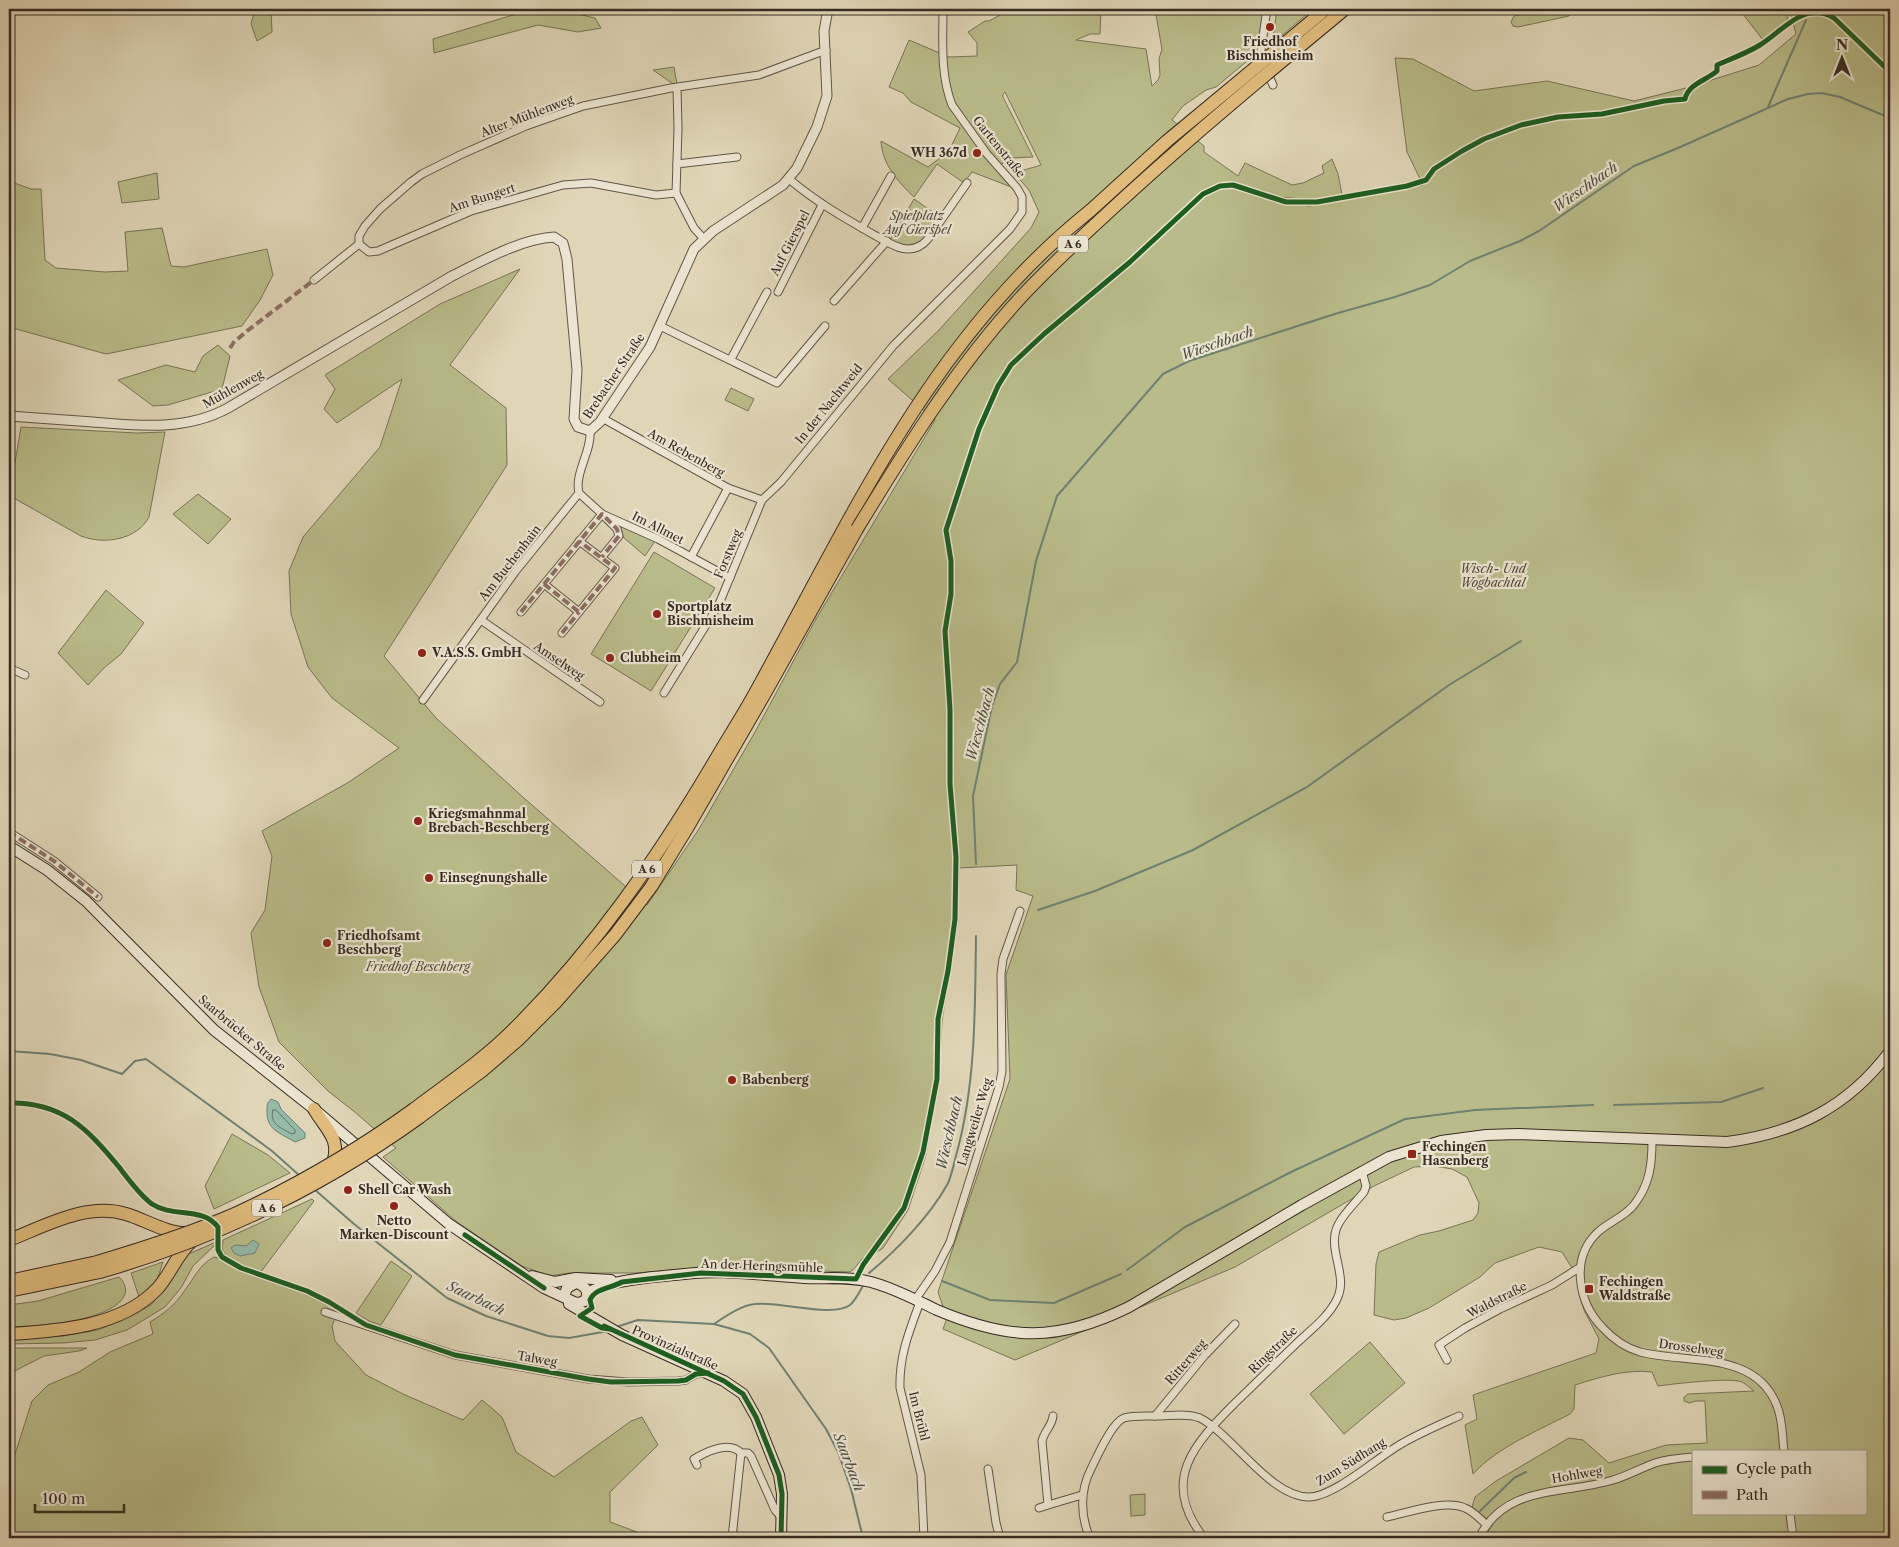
<svg xmlns="http://www.w3.org/2000/svg" width="1899" height="1547" font-family="'Libre Caslon Text',serif">
  <rect width="100%" height="100%" fill="#e0d6b7"/>
  <filter id="stains"><feTurbulence type="fractalNoise" baseFrequency=".004" numOctaves="4"/><feColorMatrix values="0 0 0 0 .2 0 0 0 0 .09 0 0 0 0 .02 0 0 0 .5 -.17"/></filter>
  <radialGradient id="worn" r=".72"><stop offset=".6" stop-color="#630" stop-opacity="0"/><stop offset="1" stop-color="#630" stop-opacity=".3"/></radialGradient>
  <g fill="#b9bc8a" stroke="#787456" fill-rule="evenodd">
    <polygon points="255,9 271,9 272,32 257,41 251,24"/>
    <polygon points="556,9 595,18 601,28 578,32 538,25 434,53 433,39 523,12"/>
    <path d="M1011 9H1101L1100 34H1090L1076 40 1146 49 1152 86 1158 80 1160 75 1159 59 1162 49 1155 9H1264L1258 52 1216 87 1206 90 1183 106 1172 120 1204 146V152L1238 176 1245 163 1292 185 1303 183 1324 173 1322 166 1332 159 1338 174 1342 195 1314 200 1278 197 1261 190 1280 203 1310 206 1423 185 1407 152 1395 58 1413 59 1474 91 1547 81 1634 101 1686 88 1759 65 1796 34 1790 11 1786 22 1763 40 1739 9H1890V1538H1484L1493 1524 1472 1507 1475 1497 1496 1481 1569 1438 1583 1440 1609 1463 1666 1445 1707 1443 1705 1401H1696L1689 1403 1684 1401V1397L1688 1394 1754 1391C1750 1388 1746 1384 1742 1382 1731 1377 1673 1384 1658 1386L1652 1372C1626 1369 1600 1377 1575 1385L1574 1409 1570 1414C1539 1430 1496 1448 1473 1474L1465 1425 1477 1419 1473 1395 1596 1353 1599 1339 1584 1310 1579 1294 1577 1276 1562 1252 1539 1247 1495 1263 1480 1277 1429 1308 1406 1318 1394 1320 1374 1315 1376 1264 1379 1252 1420 1235 1439 1231 1473 1220 1478 1213 1479 1203 1467 1177 1452 1169 1434 1166 1414 1167 1374 1186 1235 1267 1015 1360 943 1329 947 1318 938 1292 1010 1079 1006 975 1033 896 1016 890 1017 865 959 868 958 921 942 1020 939 1080 926 1155 908 1210 883 1248 869 1257 863 1258 853 1270 849 1272 710 1267 635 1273H569L549 1276 522 1266 457 1222 383 1157 396 1148 356 1113 328 1091 279 1042 259 987 251 933 265 910 272 856 262 831 349 782 399 748 332 698 308 667 291 614 289 571 303 537 380 447 402 379 337 423 324 409 335 389 325 375 440 304 520 269 450 365 506 408 507 465 384 656 436 718 525 799 647 905 699 829 755 732 816 619 935 420 888 379 939 330 1031 228 1039 212 1029 190 1014 173 1041 165 1005 92 1003 94V97L1033 157 1011 158 997 167 1014 188 972 172 964 183 937 164 914 197C898 182 882 164 881 141L928 167 949 151 960 128 911 102 903 93 889 87 909 40 949 57 977 56V43L968 32 985 21H989ZM1693 1451H1865V1513H1693Z"/>
    <polygon points="1277,9 1313,9 1272,44"/>
    <polygon points="1546,9 1569,9 1570,14 1569,16 1518,27 1513,26 1511,22 1514,16"/>
    <polygon points="674,67 677,84 673,84 653,70"/>
    <polygon points="157,173 159,199 122,203 118,182"/>
    <polygon points="9,181 31,189 41,189 45,260 56,268 105,272 128,271 125,232 162,228 171,266 184,267 267,249 273,275 260,300 242,326 106,354 9,327"/>
    <path d="M914 199 940 217C926 238 917 255 890 240Z"/>
    <polygon points="218,345 230,356 222,389 168,405 153,406 118,380 166,365 195,372 203,356"/>
    <polygon points="731,388 754,399 748,411 725,400"/>
    <path d="M21 427 137 433 165 432 149 517C137 540 104 545 81 536L12 497 10 491 13 486 12 480Z"/>
    <polygon points="198,494 231,519 208,544 173,514"/>
    <polygon points="617,521 655,541 645,556 623,537 622,531 616,524"/>
    <polygon points="654,552 715,588 651,691 591,654"/>
    <polygon points="106,590 144,623 121,654 104,668 88,685 58,653"/>
    <polygon points="232,1134 268,1155 290,1173 214,1209 205,1186"/>
    <path d="M312 1199 314 1201 260 1273C251 1269 224 1260 222 1248 222 1246 223 1243 223 1240Z"/>
    <polygon points="216,1242 214,1246 193,1266 181,1288 165,1307 127,1330 95,1340 63,1343 9,1344 9,1339 63,1336 98,1330 124,1319 151,1305 170,1281 184,1256"/>
    <path d="M214 1257 221 1259 239 1271 305 1294 346 1314H337L332 1326 335 1341 366 1375 403 1394 463 1420 482 1400 502 1417 516 1452 554 1477 631 1421 642 1417 658 1445 610 1492V1522L637 1532 639 1534V1538H9V1473L32 1401 48 1385 79 1372 110 1352 153 1334 150 1322C165 1313 176 1304 185 1290 195 1277 199 1265 214 1257Z"/>
    <polygon points="391,1261 412,1276 381,1325 369,1321 356,1313"/>
    <polygon points="163,1262 157,1280 139,1297 131,1273"/>
    <path d="M119 1277C123 1281 127 1287 125 1294 115 1322 35 1326 9 1328V1305L38 1301Z"/>
    <polygon points="1370,1342 1405,1383 1344,1434 1310,1394"/>
    <polygon points="9,1348 87,1348 79,1351 44,1356 9,1374"/>
    <polygon points="1145,1494 1145,1515 1131,1516 1130,1495"/>
  </g>
  <g fill="#95baa8" stroke="#6f8173">
    <path d="M271 1099 278 1102 281 1109 305 1133V1138L295 1142C280 1133 266 1130 267 1110 267 1105 267 1103 271 1099Z"/>
    <polygon points="253,1240 259,1244 255,1253 240,1256 234,1253 231,1248 235,1245 246,1246"/>
  </g>
  <g fill="none" stroke-linecap="round" stroke-linejoin="round">
    <path stroke="#667266" stroke-width="1" d="M273 1110H276L295 1130V1133L292 1134C281 1128 269 1124 273 1110Z"/>
    <g stroke="#6f8173" stroke-width="2">
      <polyline points="1806,10 1806,9"/>
      <polyline points="1768,107 1806,20"/>
      <polyline points="976,864 973,796 992,706 1000,684 1017,662 1036,561 1057,496 1163,374 1189,361 1338,313 1395,297 1430,285 1470,261 1520,241 1539,231 1634,166 1678,148 1788,99 1808,94 1822,93 1840,97 1890,118"/>
      <polyline points="1038,910 1095,891 1193,850 1307,787 1449,685 1521,641"/>
      <polyline points="9,1051 50,1054 81,1060 122,1074 135,1061 146,1059 272,1151 300,1176"/>
      <polyline points="1614,1105 1721,1102 1763,1088"/>
      <polyline points="314,1189 354,1224 447,1298 486,1316 548,1336 569,1338 608,1331"/>
      <polyline points="1127,1270 1185,1227 1291,1172 1405,1119 1475,1110 1593,1105"/>
      <path d="M869 1273C897 1250 929 1217 947 1185 952 1176 954 1162 957 1152 976 1082 975 1008 976 936"/>
      <polyline points="942,1281 990,1300 1054,1303 1121,1274"/>
      <path d="M714 1324C726 1316 742 1305 755 1304 779 1301 833 1318 850 1305 856 1300 859 1292 863 1286"/>
      <polyline points="616,1327 638,1320 714,1324 750,1334 769,1348 826,1429 838,1452 851,1489 863,1538"/>
      <polyline points="1480,1511 1514,1478 1526,1472"/>
    </g>
    <g stroke="#605648" stroke-width="9">
      <g id="minor">
        <polyline points="1262,62 1261,50 1267,9"/>
        <polyline points="1267,72 1273,85"/>
        <polyline points="677,88 678,128 676,193 694,228 703,238"/>
        <polyline points="677,164 737,157"/>
        <path d="M789 179C816 202 846 219 876 236 886 241 897 249 908 249 916 249 923 245 928 239L967 183"/>
        <polyline points="862,228 891,176"/>
        <polyline points="359,244 359,236 365,226 380,209 411,182 422,174 460,155 526,126 583,106 671,88 759,75 826,50"/>
        <polyline points="359,244 369,252 378,251 471,211 563,185 591,183 656,195 676,193"/>
        <polyline points="314,280 359,244"/>
        <polyline points="778,292 822,205"/>
        <polyline points="834,301 887,241"/>
        <polyline points="660,326 777,383 825,326"/>
        <polyline points="731,359 767,292"/>
        <polyline points="602,418 728,488 762,500"/>
        <polyline points="579,493 602,514 658,539 730,578"/>
        <polyline points="691,557 728,488"/>
        <polyline points="544,584 579,612 615,568 579,541"/>
        <polyline points="521,612 602,514 617,529 619,536 602,557"/>
        <polyline points="481,620 600,702"/>
        <polyline points="562,633 579,612"/>
        <polyline points="9,668 25,675"/>
        <path d="M664 693 719 604 762 500 781 482 893 346 1010 229 1022 212V197L1017 188 987 154 952 105C940 74 943 41 943 9"/>
        <path d="M423 700 515 572 579 493C574 473 592 451 590 431"/>
        <polyline points="9,832 54,861 98,897"/>
        <path d="M1652 1141C1652 1163 1650 1183 1636 1202 1628 1215 1609 1222 1598 1232 1570 1258 1578 1302 1602 1327 1612 1338 1626 1348 1640 1352 1686 1364 1756 1350 1777 1406 1783 1420 1782 1436 1784 1451"/>
        <polyline points="915,1300 935,1271 950,1242 999,1087 1002,1071 1001,974 1003,959 1020,911"/>
        <path d="M920 1302C909 1332 899 1356 900 1388L921 1475 924 1538"/>
        <polyline points="325,1312 455,1355 588,1379 628,1382 678,1381 686,1380 696,1374 705,1373"/>
        <polyline points="1447,1360 1439,1345 1465,1328 1500,1309 1552,1285 1579,1268"/>
        <path d="M1053 1416C1052 1426 1045 1430 1042 1441L1048 1505 1082 1495"/>
        <polyline points="1155,1416 1205,1355 1235,1324"/>
        <path d="M697 1465 694 1459C706 1452 729 1440 741 1453"/>
        <polyline points="988,1469 996,1523 1000,1538"/>
        <polyline points="1039,1508 1048,1505"/>
        <polyline points="1790,1513 1793,1538"/>
        <path d="M1387 1517C1407 1513 1445 1499 1465 1508 1473 1511 1480 1519 1487 1525"/>
        <polyline points="732,1538 741,1453 748,1453 751,1456 775,1510 782,1518"/>
        <path d="M1090 1538C1080 1516 1080 1490 1091 1469 1097 1457 1112 1422 1124 1418 1133 1415 1148 1416 1158 1416 1170 1416 1188 1413 1200 1418 1233 1435 1270 1497 1309 1497 1334 1497 1378 1457 1401 1444 1420 1433 1439 1425 1459 1416"/>
        <path d="M1204 1538C1159 1481 1194 1444 1236 1402 1257 1382 1278 1361 1299 1341 1312 1329 1329 1316 1337 1299 1349 1275 1326 1249 1338 1225 1344 1213 1356 1202 1364 1192L1366 1186 1362 1171"/>
        <path d="M1479 1538C1505 1484 1564 1495 1613 1480 1627 1476 1641 1468 1655 1463 1667 1459 1680 1458 1693 1457"/>
      </g>
    </g>
    <g stroke="#605648" stroke-width="11">
      <path id="tertiary" d="M9 416C37 418 65 420 93 422 139 426 186 431 228 408L452 276C482 261 520 239 554 237L563 243 567 259 577 370 574 419 578 427 590 431 600 422 650 347 694 249 713 231 783 185 797 168 817 127 827 96 824 31 828 9"/>
    </g>
    <g stroke="#362b23" stroke-width="12">
      <g id="secondary">
        <polyline points="9,846 47,870 86,901 214,1030 314,1109 449,1224 544,1288 574,1302 578,1303 585,1301"/>
        <polyline points="532,1276 555,1282 576,1278 611,1280"/>
        <path d="M587 1293C608 1282 630 1280 653 1277 675 1275 698 1272 720 1272 748 1273 776 1276 804 1278 826 1279 849 1276 871 1282 894 1288 916 1300 937 1310 1010 1341 1058 1342 1129 1307L1302 1205 1389 1157 1441 1141 1486 1135 1518 1134 1727 1142C1796 1133 1848 1107 1890 1051"/>
        <path d="M564 1296 567 1288 576 1283C584 1285 590 1291 586 1299"/>
        <polyline points="569,1304 622,1335 724,1381 743,1394 756,1417 779,1475 782,1494 781,1538"/>
      </g>
    </g>
    <g stroke="#362b23" stroke-width="14">
      <g id="motorway">
        <path d="M314 1109C327 1131 342 1139 332 1166"/>
        <path d="M414 1109C447 1084 483 1060 512 1031 594 950 659 856 717 757 731 733 747 709 760 684 855 511 933 336 1091 210"/>
        <polyline points="420,1117 482,1071 518,1040 555,1003 615,935 651,887 689,825 768,688 857,529"/>
        <path d="M9 1240C45 1226 87 1202 126 1214 146 1220 167 1234 188 1233"/>
        <polyline points="9,1281 97,1262"/>
        <polyline points="9,1291 100,1272"/>
        <path d="M9 1334C58 1331 121 1327 157 1289 171 1274 177 1253 193 1240"/>
      </g>
    </g>
    <use href="#minor" stroke="#ebe4d0" stroke-width="7"/>
    <use href="#tertiary" stroke="#ebe4d0" stroke-width="9"/>
    <use href="#secondary" stroke="#ebe4d0" stroke-width="10"/>
    <use href="#motorway" stroke="#e0bb7c" stroke-width="12"/>
    <g stroke="#362b23" stroke-width="14" stroke-linecap="butt">
      <g id="motorway-bridge">
        <polyline points="1091,210 1167,141 1326,9"/>
        <path d="M857 529C907 447 957 366 1023 295 1055 261 1089 230 1124 198 1195 133 1270 71 1345 9"/>
        <path d="M97 1262C144 1248 192 1233 237 1213 299 1184 359 1149 414 1109"/>
        <path d="M100 1272C215 1239 323 1187 420 1117"/>
      </g>
    </g>
    <use href="#motorway-bridge" stroke="#e0bb7c" stroke-width="12"/>
    <g stroke="#8d6e63" stroke-width="4" stroke-dasharray="8 4" stroke-linecap="butt">
      <polyline points="230,348 234,342 247,331 314,280"/>
      <polyline points="544,584 579,612 615,568 579,541"/>
      <polyline points="521,612 602,514 617,529 619,536 602,557"/>
      <polyline points="562,633 579,612"/>
      <polyline points="9,832 54,861 98,897"/>
    </g>
    <g stroke="#ebe4d0" stroke-width="8">
      <g id="cycleway">
        <path d="M9 1103C62 1102 87 1128 119 1167 129 1180 139 1194 152 1204 173 1218 202 1206 218 1227V1250L222 1257 241 1268 307 1291 329 1302 366 1325 455 1355 588 1379 611 1382 678 1381 686 1380 696 1374 708 1373"/>
        <polyline points="465,1235 544,1288"/>
        <polyline points="604,1326 724,1381 743,1394 756,1417 779,1475 782,1494 781,1538"/>
        <path d="M610 1329 602 1328 580 1316 592 1308 590 1300C595 1288 612 1288 622 1282L701 1273 856 1279 863 1265 904 1208 923 1152 937 1079 938 1019 948 971 955 919 956 857 950 784V710L945 631 951 594V561L946 530 979 429 998 386 1011 365 1044 334 1130 262 1203 194 1220 186 1233 185 1286 202H1317L1407 186 1426 180 1434 169 1462 151 1484 139 1521 125 1558 117 1602 114 1664 101 1685 99C1688 84 1707 80 1717 71V65C1731 59 1747 53 1760 45 1783 31 1804 0 1834 18L1890 72"/>
      </g>
    </g>
    <use href="#cycleway" stroke="#1b5e20" stroke-width="5"/>
  </g>
  <g fill="#8f2418" stroke="#ebe4d0" stroke-width="2">
    <circle cx="1270" cy="27" r="5"/>
    <circle cx="977" cy="153" r="5"/>
    <circle cx="657" cy="614" r="5"/>
    <circle cx="422" cy="653" r="5"/>
    <circle cx="610" cy="658" r="5"/>
    <circle cx="418" cy="821" r="5"/>
    <circle cx="429" cy="878" r="5"/>
    <circle cx="327" cy="943" r="5"/>
    <circle cx="732" cy="1080" r="5"/>
    <rect x="1407" y="1149" width="10" height="10" rx="2.5"/>
    <circle cx="348" cy="1190" r="5"/>
    <circle cx="394" cy="1206" r="5"/>
    <rect x="1584" y="1284" width="10" height="10" rx="2.5"/>
  </g>
  <g text-anchor="middle" stroke-width="4.5" stroke-linejoin="round" paint-order="stroke">
    <g fill="#ebe4d0" stroke="#6c6257" stroke-width="1">
      <rect x="1058" y="235.5" width="30" height="17" rx="4"/>
      <rect x="632" y="860.5" width="30" height="17" rx="4"/>
      <rect x="252" y="1199.5" width="30" height="17" rx="4"/>
    </g>
    <g font-size="11" font-weight="bold" fill="#362b23">
      <text x="1073" y="248">A 6</text>
      <text x="647" y="873">A 6</text>
      <text x="267" y="1212">A 6</text>
    </g>
    <g font-size="12" font-weight="bold" fill="#362b23" stroke="#ebe4d0" text-anchor="start">
      <text x="1270" y="46" text-anchor="middle">Friedhof<tspan x="1270" dy="14">Bischmisheim</tspan></text>
      <text x="967" y="157" text-anchor="end">WH 367d</text>
      <text x="667" y="611">Sportplatz<tspan x="667" dy="14">Bischmisheim</tspan></text>
      <text x="432" y="657">V.A.S.S. GmbH</text>
      <text x="620" y="662">Clubheim</text>
      <text x="428" y="818">Kriegsmahnmal<tspan x="428" dy="14">Brebach-Beschberg</tspan></text>
      <text x="439" y="882">Einsegnungshalle</text>
      <text x="337" y="940">Friedhofsamt<tspan x="337" dy="14">Beschberg</tspan></text>
      <text x="742" y="1084">Babenberg</text>
      <text x="1422" y="1151">Fechingen<tspan x="1422" dy="14">Hasenberg</tspan></text>
      <text x="358" y="1194">Shell Car Wash</text>
      <text x="394" y="1225" text-anchor="middle">Netto<tspan x="394" dy="14">Marken-Discount</tspan></text>
      <text x="1599" y="1286">Fechingen<tspan x="1599" dy="14">Waldstraße</tspan></text>
    </g>
    <g font-size="12" fill="#362b23" stroke="#ebe4d0">
      <text transform="translate(527 116) rotate(-21)" y="4">Alter Mühlenweg</text>
      <text transform="translate(999 147) rotate(51)" y="4">Gartenstraße</text>
      <text transform="translate(482 198) rotate(-18)" y="4">Am Bungert</text>
      <text transform="translate(790 243) rotate(-63)" y="4">Auf Gierspel</text>
      <text transform="translate(614 376) rotate(-56)" y="4">Brebacher Straße</text>
      <text transform="translate(233 389) rotate(-29)" y="4">Mühlenweg</text>
      <text transform="translate(829 404) rotate(-51)" y="4">In der Nachtweid</text>
      <text transform="translate(686 453) rotate(29)" y="4">Am Rebenberg</text>
      <text transform="translate(658 528) rotate(27)" y="4">Im Allmet</text>
      <text transform="translate(728 554) rotate(-67)" y="4">Forstweg</text>
      <text transform="translate(510 563) rotate(-52)" y="4">Am Buchenhain</text>
      <text transform="translate(559 661) rotate(34)" y="4">Amselweg</text>
      <text transform="translate(242 1033) rotate(40)" y="4">Saarbrücker Straße</text>
      <text transform="translate(975 1122) rotate(-73)" y="4">Langweiler Weg</text>
      <text transform="translate(762 1266) rotate(2)" y="4">An der Heringsmühle</text>
      <text transform="translate(1497 1300) rotate(-27)" y="4">Waldstraße</text>
      <text transform="translate(675 1348) rotate(24)" y="4">Provinzialstraße</text>
      <text transform="translate(1691 1348) rotate(8)" y="4">Drosselweg</text>
      <text transform="translate(1273 1350) rotate(-44)" y="4">Ringstraße</text>
      <text transform="translate(537 1359) rotate(10)" y="4">Talweg</text>
      <text transform="translate(1186 1362) rotate(-49)" y="4">Ritterweg</text>
      <text transform="translate(919 1416) rotate(76)" y="4">Im Brühl</text>
      <text transform="translate(1351 1462) rotate(-32)" y="4">Zum Südhang</text>
      <text transform="translate(1577 1475) rotate(-10)" y="4">Hohlweg</text>
    </g>
    <g font-size="12" font-style="italic" fill="#504838" stroke="#ebe4d0">
      <text x="917" y="220">Spielplatz<tspan x="917" dy="14">Auf Gierspel</tspan></text>
      <text x="1493" y="573">Wisch- Und<tspan x="1493" dy="14">Wogbachtal</tspan></text>
      <text x="418" y="971">Friedhof Beschberg</text>
    </g>
    <g font-size="14" font-style="italic" fill="#4e4f44" stroke="#ebe4d0">
      <text transform="translate(1585 187) rotate(-35)" y="5">Wieschbach</text>
      <text transform="translate(1217 343) rotate(-19)" y="5">Wieschbach</text>
      <text transform="translate(980 724) rotate(-75)" y="5">Wieschbach</text>
      <text transform="translate(949 1133) rotate(-77)" y="5">Wieschbach</text>
      <text transform="translate(476 1298) rotate(25)" y="5">Saarbach</text>
      <text transform="translate(849 1462) rotate(69)" y="5">Saarbach</text>
    </g>
  </g>
  <rect width="1899" height="1547" fill="none" stroke="#e0d6b7" stroke-width="30"/>
  <rect x="10" y="10" width="1879" height="1527" fill="none" stroke="#362b23" stroke-width="2.5"/>
  <rect x="15" y="15" width="1869" height="1517" fill="none" stroke="#362b23"/>
  <rect x="1692" y="1450" width="175" height="65" fill="#ebe4d0" stroke="#a39a8b"/>
  <rect x="1702" y="1466" width="25" height="8" fill="#1b5e20" stroke="#a39a8b"/>
  <text x="1736" y="1474" font-size="15" fill="#362b23">Cycle path</text>
  <rect x="1702" y="1491" width="25" height="8" fill="#8d6e63" stroke="#a39a8b"/>
  <text x="1736" y="1500" font-size="15" fill="#362b23">Path</text>
  <g transform="translate(1842 58)" stroke="#ebe4d0" stroke-width="4" paint-order="stroke">
  <path d="M0-4L9 19L0 12L-9 19Z" fill="#362b23"/>
  <text y="-8" font-size="14" font-weight="bold" text-anchor="middle" fill="#362b23">N</text>
  </g>
  <path d="M35 1504v8h89v-8" fill="none" stroke="#362b23" stroke-width="2.5"/>
  <text x="42" y="1504" font-size="15" fill="#362b23" stroke="#ebe4d0" stroke-width="4" paint-order="stroke">100 m</text>
  <rect width="100%" height="100%" filter="url(#stains)"/>
  <rect width="100%" height="100%" fill="url(#worn)"/>
</svg>
